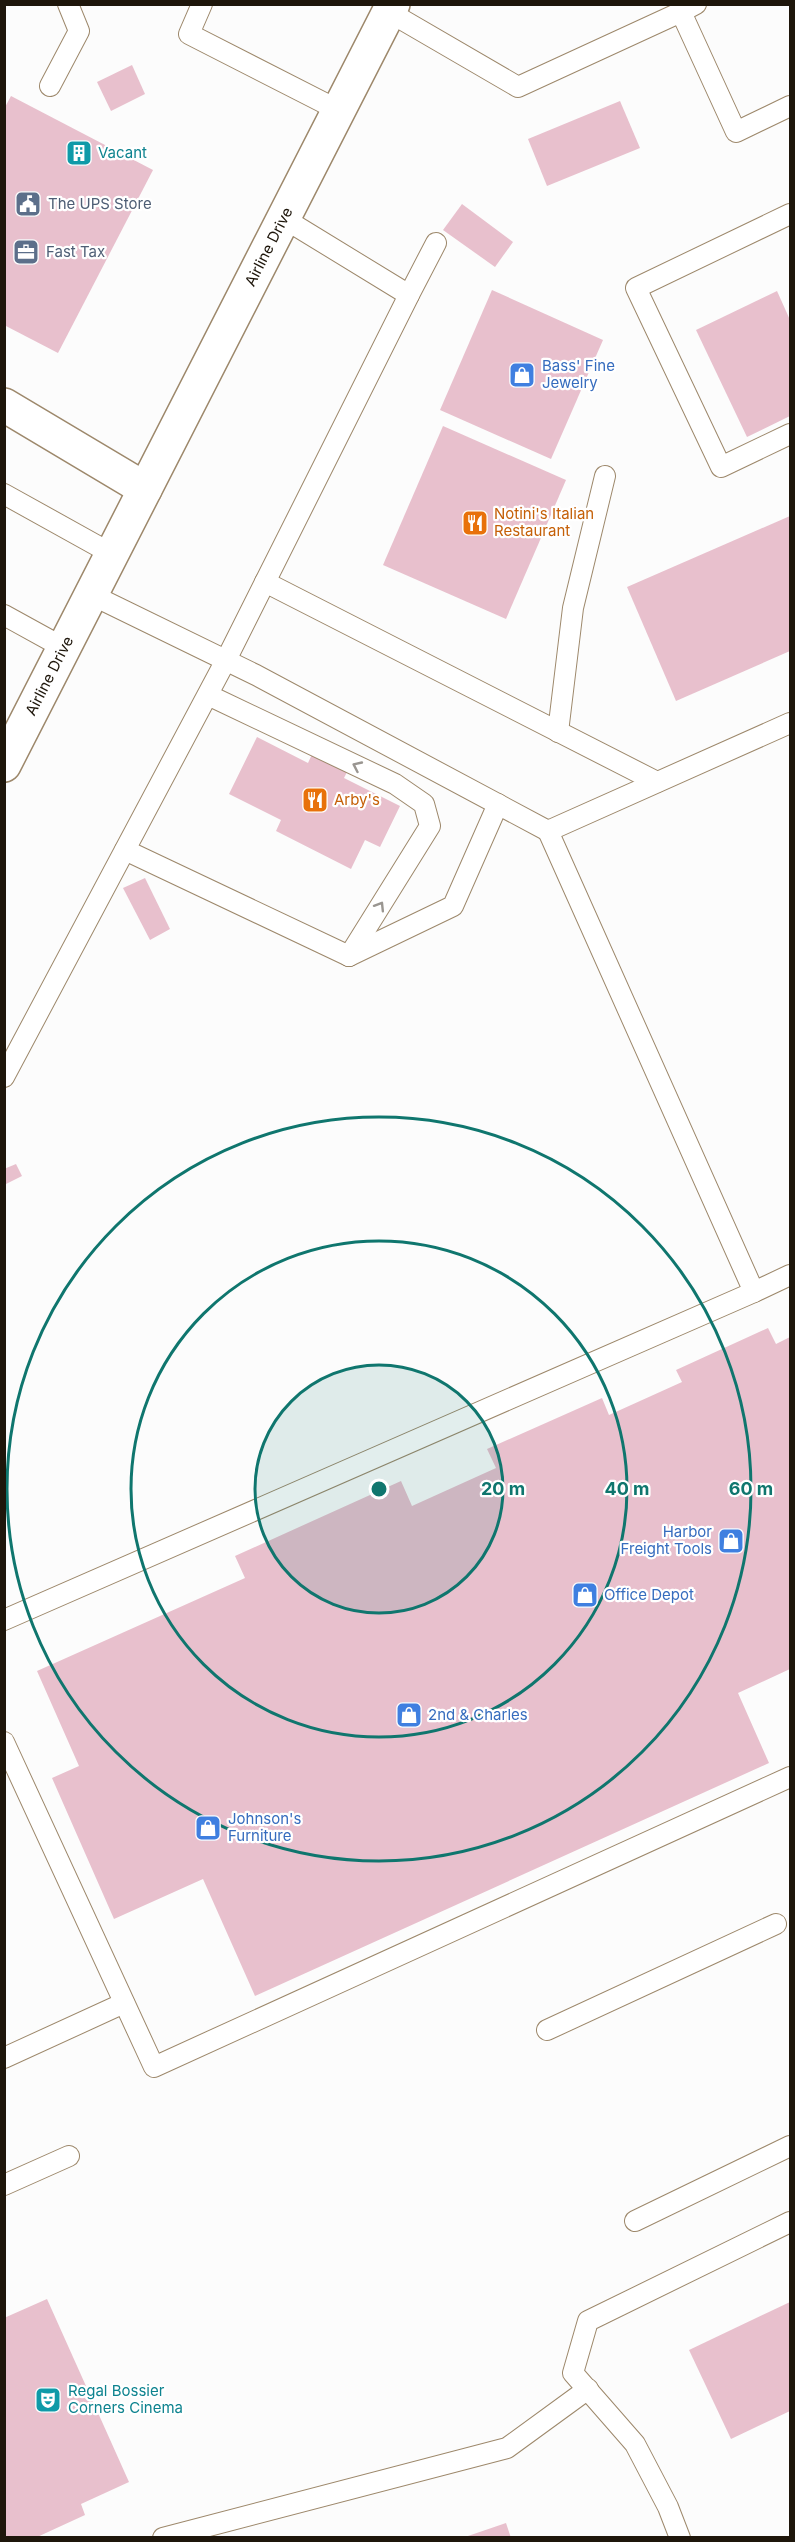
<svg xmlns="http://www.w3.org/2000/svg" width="795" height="2542" font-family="Inter,sans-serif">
  <rect width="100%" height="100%" fill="#fcfcfc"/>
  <g fill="#e8c0cd">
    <polygon points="132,65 145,94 111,111 97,82"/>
    <polygon points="11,96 153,170 58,353 4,325 4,109"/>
    <polygon points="620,101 640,148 547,186 528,139"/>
    <polygon points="462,204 513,242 495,267 443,230"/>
    <polygon points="492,290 603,340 551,459 440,410"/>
    <polygon points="777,291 790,320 790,416 747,437 696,330"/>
    <polygon points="443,426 566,480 506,619 383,565"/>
    <polygon points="790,516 790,651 676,701 627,587"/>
    <polygon points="257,737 308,763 313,752 348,770 344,778 400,806 380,847 365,840 351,869 276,831 281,820 229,794"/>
    <polygon points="145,878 170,929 150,940 123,888"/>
    <polygon points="16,1164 22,1176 4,1185 4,1169"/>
    <polygon points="768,1328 776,1344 790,1337 790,1669 738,1693 769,1763 255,1996 203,1879 114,1919 52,1778 79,1766 37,1671 245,1578 235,1556 401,1481 412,1506 496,1468 487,1449 602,1398 609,1415 682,1382 676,1370"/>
    <polygon points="47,2299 129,2482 81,2504 85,2515 35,2538 4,2538 4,2318"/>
    <polygon points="790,2302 790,2411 731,2439 689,2350"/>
    <polygon points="506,2523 511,2538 465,2538 465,2537"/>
  </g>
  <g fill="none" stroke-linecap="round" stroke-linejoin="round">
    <g stroke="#9d886b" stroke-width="22">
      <g id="service">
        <polyline points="202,4 189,34 338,110"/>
        <polyline points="696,4 681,12 736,132 790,106"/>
        <polyline points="389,12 518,87 681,12"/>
        <polyline points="50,86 79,31 68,4"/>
        <polyline points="790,214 636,288 721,467 790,434"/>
        <polyline points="409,295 436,243"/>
        <polyline points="4,494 112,554"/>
        <polyline points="265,582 657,782"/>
        <polyline points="92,595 256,675 548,831 790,723"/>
        <polyline points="4,615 64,648"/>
        <polyline points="208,695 395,784 424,804 430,826 349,956"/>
        <polyline points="558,732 573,608 605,476"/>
        <polyline points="548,831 754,1292 790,1275"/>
        <polyline points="125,850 349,956"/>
        <polyline points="349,956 453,906 498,804"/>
        <polyline points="4,1077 226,660 409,295 283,218"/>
        <polyline points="4,1620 754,1292"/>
        <polyline points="4,1742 154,2067 790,1777"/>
        <polyline points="547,2030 776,1924"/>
        <polyline points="4,2058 124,2003"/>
        <polyline points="4,2185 69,2156"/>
        <polyline points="635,2221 790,2146"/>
        <polyline points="163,2538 507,2448 588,2389"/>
        <polyline points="680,2538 668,2507 635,2444 573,2373 588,2321 790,2222"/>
      </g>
    </g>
    <g stroke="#9d886b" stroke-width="36">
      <polyline id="minor" points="4,405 145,489"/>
    </g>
    <g stroke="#9d886b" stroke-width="36">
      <g id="secondary">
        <path id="s1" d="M4 765 393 4"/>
      </g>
    </g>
    <use href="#service" stroke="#fff" stroke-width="20"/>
    <use href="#minor" stroke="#fff" stroke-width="33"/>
    <use href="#secondary" stroke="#fff" stroke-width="33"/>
  </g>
  <defs><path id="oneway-chevron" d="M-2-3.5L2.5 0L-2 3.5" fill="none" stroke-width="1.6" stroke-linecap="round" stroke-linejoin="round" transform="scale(1.5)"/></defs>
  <g stroke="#9a9691">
    <use href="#oneway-chevron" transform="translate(357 766) rotate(-155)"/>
    <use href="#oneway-chevron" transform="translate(380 906) rotate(-58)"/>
  </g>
  <circle cx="379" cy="1489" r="124" fill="#0f766e" fill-opacity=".12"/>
  <g fill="none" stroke="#0f766e" stroke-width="3">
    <circle cx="379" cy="1489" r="124"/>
    <circle cx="379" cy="1489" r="248"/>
    <circle cx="379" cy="1489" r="372"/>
  </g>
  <defs>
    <g id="building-square" transform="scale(1.35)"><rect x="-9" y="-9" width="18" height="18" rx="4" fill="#0f9aa8" stroke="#fff"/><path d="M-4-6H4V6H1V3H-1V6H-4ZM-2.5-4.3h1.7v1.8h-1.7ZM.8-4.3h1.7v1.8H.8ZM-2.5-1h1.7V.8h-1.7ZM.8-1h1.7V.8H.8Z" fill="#fff"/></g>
    <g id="civic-square" transform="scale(1.35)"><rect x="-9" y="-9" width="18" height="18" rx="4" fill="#5c6f8a" stroke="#fff"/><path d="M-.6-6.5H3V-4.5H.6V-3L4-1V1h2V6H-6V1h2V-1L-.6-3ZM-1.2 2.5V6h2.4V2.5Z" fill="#fff"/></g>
    <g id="office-square" transform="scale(1.35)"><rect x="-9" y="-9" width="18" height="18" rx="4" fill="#5c6f8a" stroke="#fff"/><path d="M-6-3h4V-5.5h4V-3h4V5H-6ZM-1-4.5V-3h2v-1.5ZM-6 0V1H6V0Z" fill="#fff"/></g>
    <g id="shop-square" transform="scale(1.35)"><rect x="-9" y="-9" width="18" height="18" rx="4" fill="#3f7fe0" stroke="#fff"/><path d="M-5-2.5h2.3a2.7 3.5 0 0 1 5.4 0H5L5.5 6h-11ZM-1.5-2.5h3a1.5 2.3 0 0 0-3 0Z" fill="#fff"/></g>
    <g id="restaurant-square" transform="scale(1.35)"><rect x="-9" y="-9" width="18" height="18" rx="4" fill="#e8710a" stroke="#fff"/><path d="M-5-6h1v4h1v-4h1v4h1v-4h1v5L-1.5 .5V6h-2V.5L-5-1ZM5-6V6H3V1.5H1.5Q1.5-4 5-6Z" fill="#fff"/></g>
    <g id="theatre-square" transform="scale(1.35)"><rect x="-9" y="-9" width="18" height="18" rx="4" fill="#0f9aa8" stroke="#fff"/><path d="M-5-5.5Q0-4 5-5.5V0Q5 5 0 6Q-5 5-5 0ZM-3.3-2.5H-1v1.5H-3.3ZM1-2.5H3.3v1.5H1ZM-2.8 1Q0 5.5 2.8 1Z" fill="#fff"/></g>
  </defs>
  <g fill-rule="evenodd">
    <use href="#building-square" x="79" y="153"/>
    <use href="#civic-square" x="28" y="204"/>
    <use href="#office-square" x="26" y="252"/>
    <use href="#shop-square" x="522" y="375"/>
    <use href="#restaurant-square" x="475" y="523"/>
    <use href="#restaurant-square" x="315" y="800"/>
    <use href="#shop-square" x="731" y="1541"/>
    <use href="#shop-square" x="585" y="1595"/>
    <use href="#shop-square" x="409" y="1715"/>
    <use href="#shop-square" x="208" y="1828"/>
    <use href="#theatre-square" x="48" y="2400"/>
  </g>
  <g text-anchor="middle" stroke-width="4.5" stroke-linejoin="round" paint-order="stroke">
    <g font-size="15" fill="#0d838f" stroke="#fff" text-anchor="start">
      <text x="98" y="158">Vacant</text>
      <text x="68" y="2396">Regal Bossier<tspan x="68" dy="17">Corners Cinema</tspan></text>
    </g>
    <g font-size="15" fill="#4e5e75" stroke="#fff" text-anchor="start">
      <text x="48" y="209">The UPS Store</text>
      <text x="46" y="257">Fast Tax</text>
    </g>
    <g font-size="15" fill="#1e160b" stroke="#fff">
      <text dy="5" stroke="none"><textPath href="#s1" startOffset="582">Airline Drive</textPath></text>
      <text dy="5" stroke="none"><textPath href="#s1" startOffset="100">Airline Drive</textPath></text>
    </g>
    <g font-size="15" fill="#366cbe" stroke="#fff" text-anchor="start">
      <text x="542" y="371">Bass' Fine<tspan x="542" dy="17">Jewelry</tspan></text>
      <text x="712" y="1537" text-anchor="end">Harbor<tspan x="712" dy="17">Freight Tools</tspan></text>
      <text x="604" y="1600">Office Depot</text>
      <text x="428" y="1720">2nd &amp; Charles</text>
      <text x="228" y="1824">Johnson's<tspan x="228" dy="17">Furniture</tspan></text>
    </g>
    <g font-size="15" fill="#c56008" stroke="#fff" text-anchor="start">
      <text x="494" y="519">Notini's Italian<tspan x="494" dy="17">Restaurant</tspan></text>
      <text x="334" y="805">Arby's</text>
    </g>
  </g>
  <circle cx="379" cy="1489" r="9" fill="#0f766e" stroke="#fff" stroke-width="3"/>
  <g font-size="18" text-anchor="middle" font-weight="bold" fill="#0f766e" stroke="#fff" stroke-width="4.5" stroke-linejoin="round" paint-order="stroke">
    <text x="503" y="1495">20 m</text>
    <text x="627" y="1495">40 m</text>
    <text x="751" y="1495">60 m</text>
  </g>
  <rect width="795" height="2542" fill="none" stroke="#1e160b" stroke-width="12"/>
</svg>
